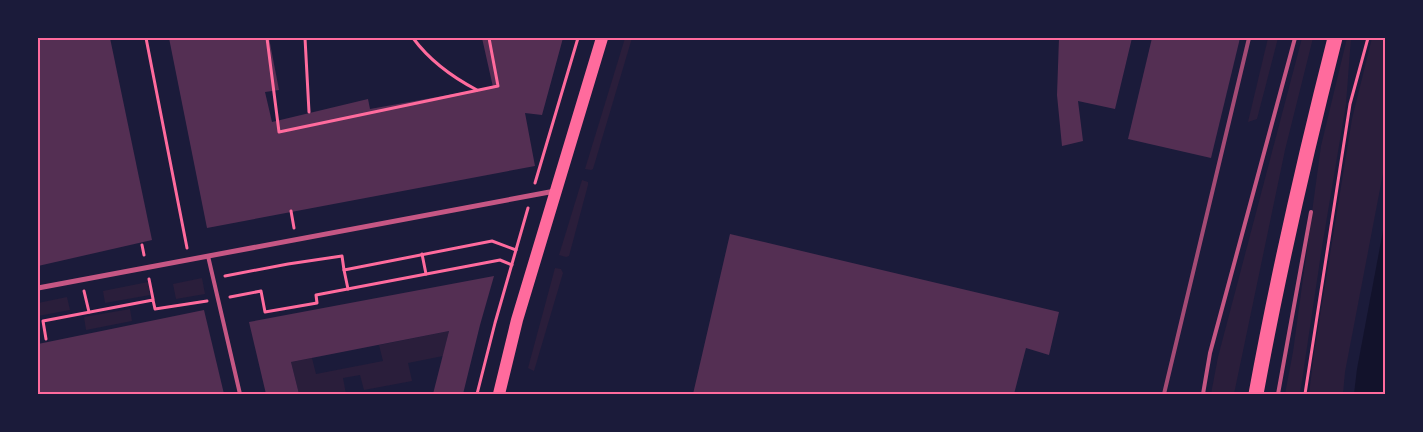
<svg xmlns="http://www.w3.org/2000/svg" width="1423" height="432" font-family="Cabin,sans-serif">
  <rect width="100%" height="100%" fill="#1b1b3a"/>
  <g fill="#2a1e3b">
    <polygon points="625,38 632,38 593,169 591,170 585,169"/>
    <polygon points="1268,38 1278,38 1257,119 1248,122"/>
    <polygon points="1302,38 1313,38 1285,150 1234,394 1211,394 1218,357"/>
    <polygon points="1347,38 1351,38 1346,104 1322,247 1300,394 1285,394 1293,352 1321,146"/>
    <polygon points="1372,38 1385,38 1385,163 1345,372 1343,394 1309,394 1314,353 1352,119"/>
    <polygon points="582,180 588,182 588,185 569,256 566,257 559,255"/>
    <polygon points="555,268 561,269 563,273 534,371 528,368"/>
    <polygon points="202,278 205,294 176,299 173,284"/>
    <polygon points="148,282 150,295 105,303 103,291"/>
    <polygon points="67,297 70,310 38,316 38,303"/>
    <polygon points="130,309 132,321 86,330 84,317"/>
    <polygon points="449,331 443,356 408,363 412,381 364,390 360,375 343,378 346,394 299,394 291,362 312,358 316,374 383,361 379,345"/>
  </g>
  <polygon fill="#12122b" points="1385,220 1385,394 1354,394 1357,369"/>
  <g fill="#542f53">
    <polygon points="38,38 110,38 152,240 38,266"/>
    <polygon points="169,38 269,38 279,90 265,92 272,122 368,99 370,109 493,87 482,38 563,38 542,115 525,113 535,166 207,228"/>
    <polygon points="1059,38 1132,38 1115,109 1078,101 1083,141 1062,146 1057,95"/>
    <polygon points="1152,38 1240,38 1211,158 1128,139"/>
    <polygon points="730,234 1059,312 1049,355 1026,348 1014,394 693,394"/>
    <polygon points="494,276 480,325 463,394 433,394 449,331 291,362 299,394 266,394 249,322"/>
    <polygon points="204,310 224,394 38,394 38,344"/>
  </g>
  <g fill="none" stroke-linecap="round" stroke-linejoin="round">
    <g stroke="#ff6b9d" stroke-width="3">
      <polyline points="146,38 187,248"/>
      <polyline points="267,38 279,132 498,86 489,38"/>
      <polyline points="305,38 309,112"/>
      <path d="M413 38C430 61 452 77 477 90"/>
      <polyline points="535,183 578,38"/>
      <polyline points="291,211 294,228"/>
      <polyline points="142,245 144,255"/>
      <polyline points="422,254 426,274"/>
      <polyline points="344,270 348,289"/>
      <polyline points="225,276 288,264 342,256 344,270 492,241 516,250"/>
      <polyline points="149,279 153,299"/>
      <polyline points="84,291 89,312"/>
      <polyline points="230,297 261,291 265,312 317,303 316,295 500,260 512,265"/>
      <polyline points="46,339 43,321 153,300 155,309 207,301"/>
      <polyline points="477,394 495,323 528,208"/>
      <polyline points="1305,394 1350,104 1368,38"/>
    </g>
    <g stroke="#c65784" stroke-width="4">
      <polyline points="208,256 240,394"/>
      <polyline points="1203,394 1210,353 1295,38"/>
      <polyline points="1278,394 1311,212"/>
    </g>
    <polyline stroke="#c65784" stroke-width="5" points="38,288 555,191"/>
    <polyline stroke="#ff6b9d" stroke-width="12" points="499,394 517,320 602,38"/>
    <path stroke="#ff6b9d" stroke-width="15" d="M1256 394C1278 274 1305 156 1335 38"/>
    <polyline stroke="#a44b75" stroke-width="4" points="1164,394 1249,38"/>
  </g>
  <rect width="1423" height="432" fill="none" stroke="#1b1b3a" stroke-width="78"/>
  <rect x="39" y="39" width="1345" height="354" fill="none" stroke="#ff6b9d" stroke-width="2"/>
</svg>
